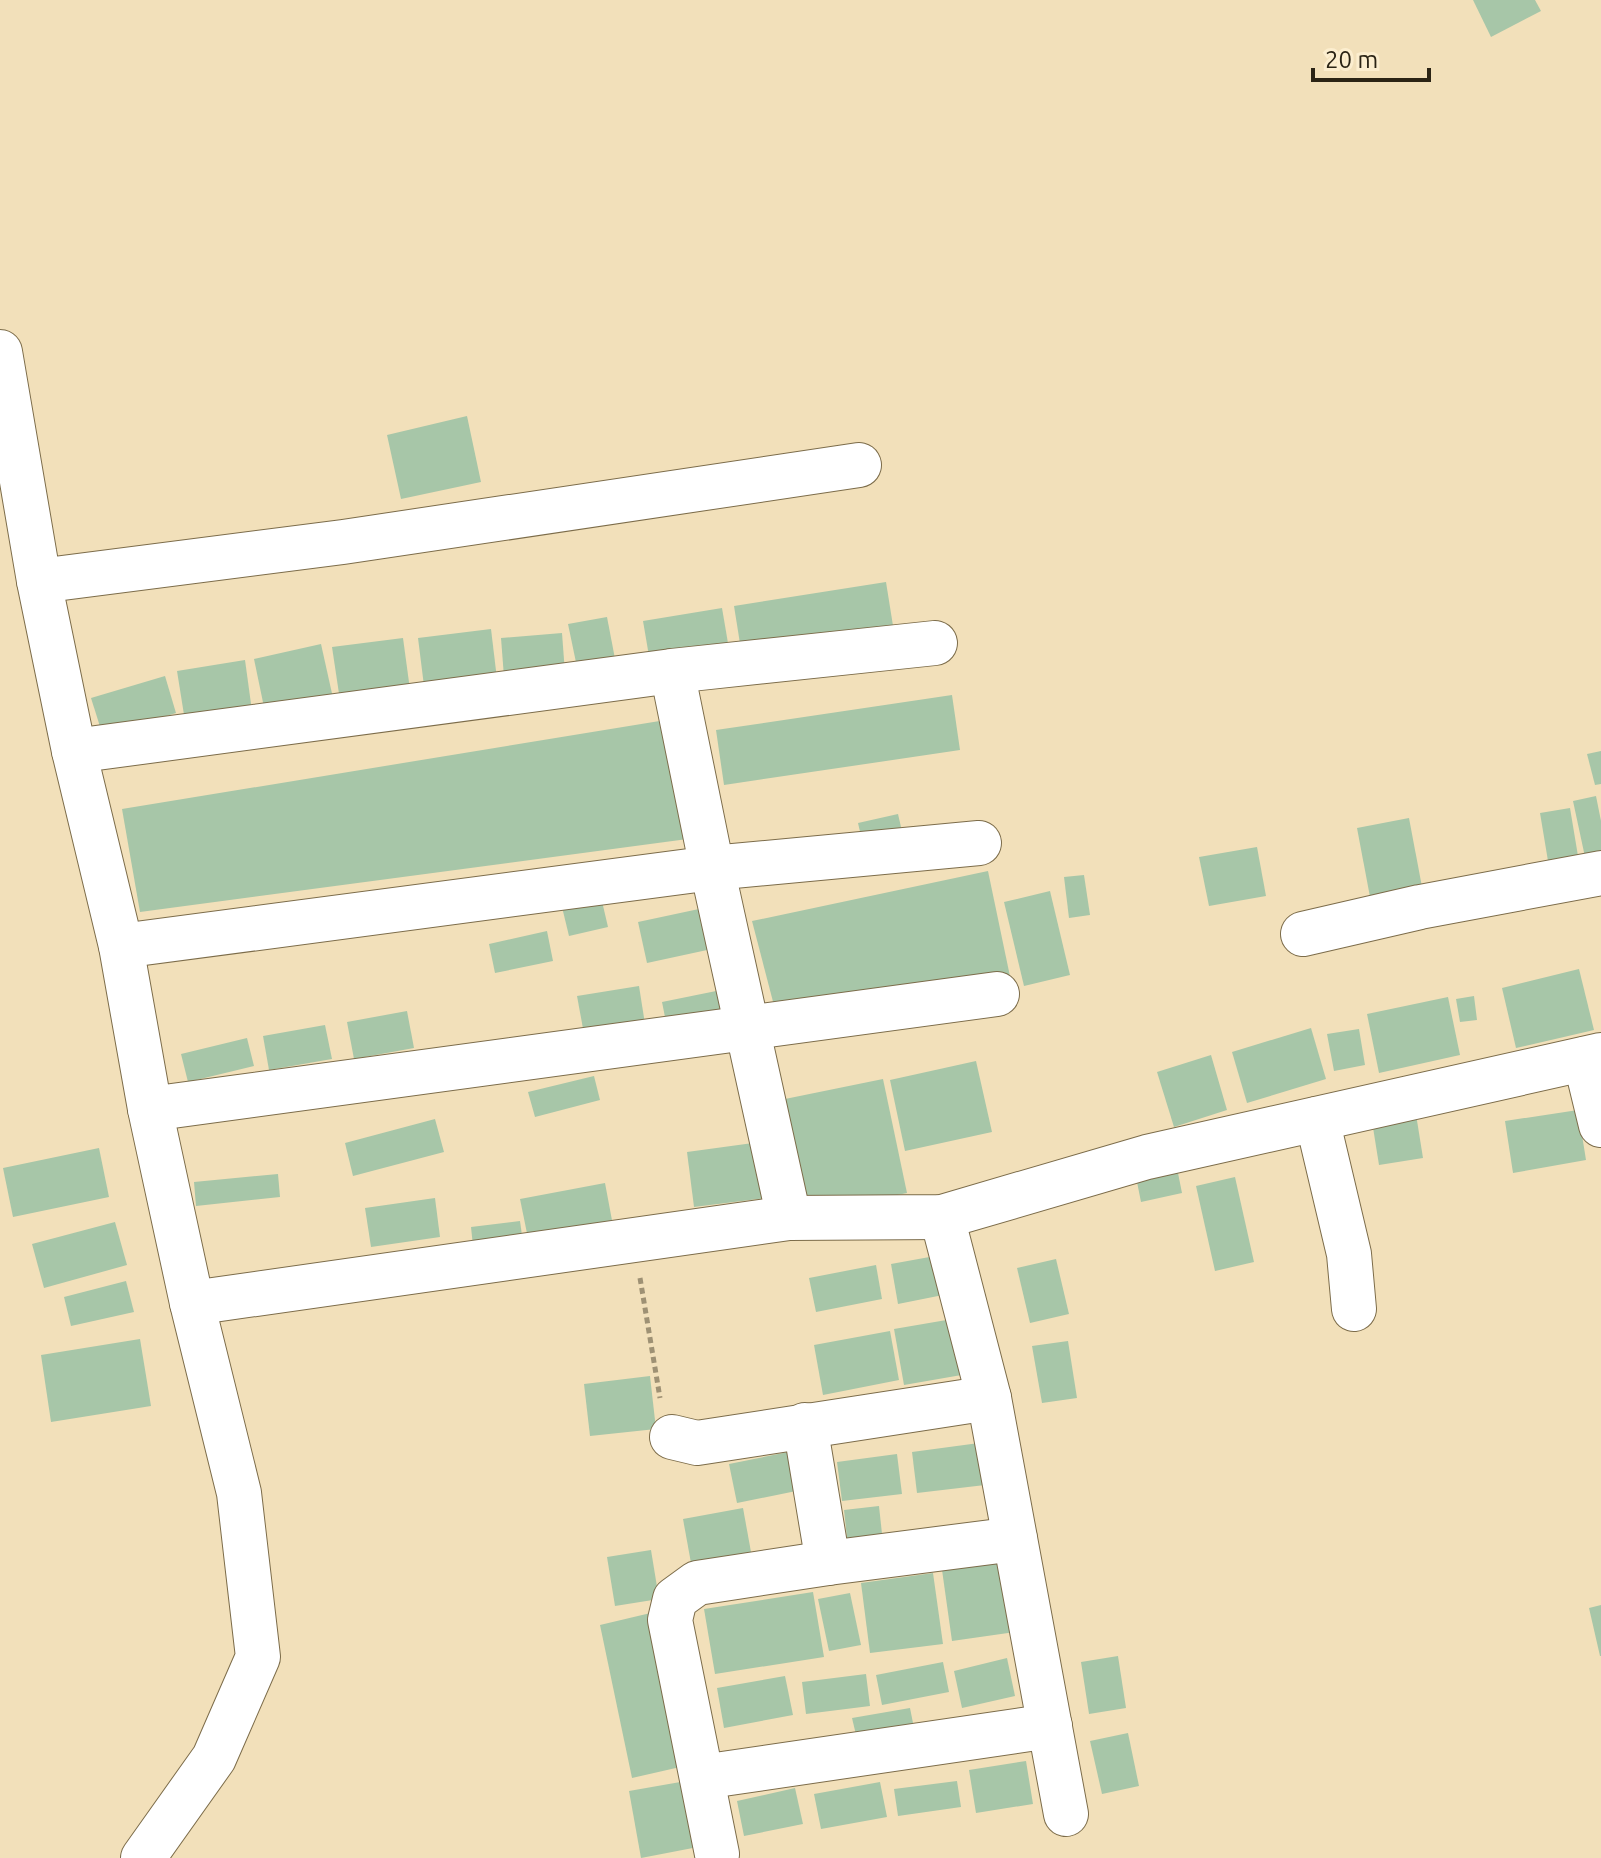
<svg xmlns="http://www.w3.org/2000/svg" width="1601" height="1858" font-family="Ubuntu,sans-serif">
  <rect width="100%" height="100%" fill="#f2e0ba"/>
  <g fill="#a7c6a8">
    <polygon points="1473,0 1535,0 1541,11 1491,37"/>
    <polygon points="467,416 481,482 401,499 387,435"/>
    <polygon points="886,582 894,632 742,656 734,606"/>
    <polygon points="722,608 729,649 650,662 643,621"/>
    <polygon points="607,617 616,664 578,672 568,624"/>
    <polygon points="491,629 497,679 424,686 418,638"/>
    <polygon points="562,633 565,673 504,677 501,638"/>
    <polygon points="403,638 411,697 341,707 332,647"/>
    <polygon points="321,644 333,698 265,712 254,659"/>
    <polygon points="245,660 252,711 185,721 177,671"/>
    <polygon points="165,676 176,713 103,736 91,698"/>
    <polygon points="952,695 960,750 724,785 716,730"/>
    <polygon points="678,718 695,838 140,912 122,809"/>
    <polygon points="1601,751 1601,784 1595,785 1587,754"/>
    <polygon points="1596,796 1601,821 1601,868 1588,871 1573,801"/>
    <polygon points="1570,808 1580,868 1550,873 1540,813"/>
    <polygon points="898,814 904,840 864,849 858,823"/>
    <polygon points="1409,818 1422,887 1370,897 1357,828"/>
    <polygon points="1257,847 1266,896 1209,906 1199,857"/>
    <polygon points="988,871 1012,986 777,1017 752,921"/>
    <polygon points="1084,875 1090,915 1069,918 1064,877"/>
    <polygon points="1050,891 1070,975 1024,986 1004,902"/>
    <polygon points="601,897 608,927 569,936 562,907"/>
    <polygon points="713,906 721,947 647,963 638,922"/>
    <polygon points="547,931 553,961 495,973 489,944"/>
    <polygon points="1579,969 1594,1030 1516,1048 1502,988"/>
    <polygon points="639,986 645,1024 584,1034 577,996"/>
    <polygon points="726,989 731,1009 666,1022 662,1002"/>
    <polygon points="1474,996 1477,1020 1460,1022 1456,999"/>
    <polygon points="1448,997 1460,1055 1379,1073 1367,1014"/>
    <polygon points="407,1011 414,1048 354,1059 347,1022"/>
    <polygon points="325,1025 332,1059 269,1070 263,1036"/>
    <polygon points="1311,1028 1326,1079 1247,1103 1232,1052"/>
    <polygon points="1359,1029 1365,1065 1334,1071 1327,1034"/>
    <polygon points="247,1038 254,1066 188,1082 181,1054"/>
    <polygon points="1211,1055 1227,1110 1174,1127 1157,1072"/>
    <polygon points="976,1061 992,1132 905,1151 890,1080"/>
    <polygon points="594,1076 600,1100 535,1117 528,1092"/>
    <polygon points="883,1079 907,1193 809,1213 785,1099"/>
    <polygon points="1415,1108 1423,1158 1379,1165 1371,1115"/>
    <polygon points="1578,1110 1586,1160 1513,1173 1505,1121"/>
    <polygon points="435,1119 444,1152 353,1176 345,1143"/>
    <polygon points="767,1141 775,1197 694,1207 687,1152"/>
    <polygon points="99,1148 109,1197 13,1217 3,1168"/>
    <polygon points="1176,1163 1182,1193 1141,1202 1135,1172"/>
    <polygon points="278,1174 280,1197 196,1206 194,1182"/>
    <polygon points="1235,1177 1254,1262 1215,1271 1196,1186"/>
    <polygon points="605,1183 614,1231 530,1248 520,1199"/>
    <polygon points="435,1198 440,1237 371,1247 365,1208"/>
    <polygon points="520,1221 524,1250 474,1256 471,1227"/>
    <polygon points="115,1222 127,1265 44,1288 32,1244"/>
    <polygon points="946,1254 953,1293 898,1304 891,1264"/>
    <polygon points="1056,1259 1069,1314 1030,1323 1017,1268"/>
    <polygon points="876,1265 882,1299 816,1312 809,1278"/>
    <polygon points="126,1281 134,1312 71,1326 64,1297"/>
    <polygon points="964,1317 973,1373 904,1385 894,1329"/>
    <polygon points="890,1331 899,1380 823,1395 814,1345"/>
    <polygon points="140,1339 151,1406 51,1422 41,1355"/>
    <polygon points="1068,1341 1077,1398 1042,1403 1032,1346"/>
    <polygon points="650,1376 656,1429 590,1436 584,1384"/>
    <polygon points="979,1443 985,1485 917,1493 912,1452"/>
    <polygon points="798,1450 806,1489 737,1503 729,1464"/>
    <polygon points="897,1454 902,1494 842,1501 837,1462"/>
    <polygon points="879,1506 883,1543 848,1547 844,1510"/>
    <polygon points="743,1508 753,1563 693,1574 683,1519"/>
    <polygon points="651,1550 659,1599 615,1606 607,1557"/>
    <polygon points="1004,1561 1015,1632 952,1641 942,1570"/>
    <polygon points="933,1573 943,1644 870,1653 861,1583"/>
    <polygon points="813,1592 824,1657 715,1674 704,1609"/>
    <polygon points="850,1593 861,1645 829,1651 818,1599"/>
    <polygon points="1601,1605 1601,1656 1600,1656 1589,1608"/>
    <polygon points="659,1611 689,1765 632,1778 600,1625"/>
    <polygon points="1118,1656 1126,1708 1089,1714 1081,1662"/>
    <polygon points="1007,1658 1015,1696 962,1708 954,1671"/>
    <polygon points="943,1662 949,1692 882,1705 876,1675"/>
    <polygon points="866,1674 870,1706 806,1714 802,1682"/>
    <polygon points="785,1676 793,1715 724,1728 717,1688"/>
    <polygon points="910,1708 914,1728 857,1739 852,1718"/>
    <polygon points="1128,1733 1139,1786 1102,1794 1090,1741"/>
    <polygon points="1026,1761 1033,1804 976,1813 969,1770"/>
    <polygon points="686,1781 698,1847 641,1858 629,1791"/>
    <polygon points="957,1781 961,1807 898,1816 894,1789"/>
    <polygon points="880,1782 887,1817 821,1829 814,1794"/>
    <polygon points="795,1788 803,1824 744,1836 737,1801"/>
  </g>
  <g fill="none" stroke-linecap="round" stroke-linejoin="round">
    <g stroke="#7c6c4a" stroke-width="46">
      <g id="minor">
        <polyline points="0,352 39,581 74,751 121,946 150,1109 192,1303 239,1493 258,1657 214,1758 143,1858"/>
        <polyline points="39,581 343,542 859,465"/>
        <polyline points="672,671 712,868 789,1218"/>
        <polyline points="74,751 672,671 935,643"/>
        <polyline points="1303,934 1420,907 1601,873"/>
        <polyline points="121,946 712,868 979,843"/>
        <polyline points="1585,1059 1601,1125"/>
        <polyline points="150,1109 997,994"/>
        <polyline points="1317,1119 1349,1254 1354,1309"/>
        <polyline points="942,1217 989,1398 1066,1814"/>
        <polyline points="192,1303 789,1218 942,1217 1147,1157 1601,1055"/>
        <polyline points="805,1425 828,1563"/>
        <polyline points="672,1437 697,1443 989,1398"/>
        <polyline points="702,1777 1050,1726"/>
        <polyline points="717,1854 670,1620 675,1599 697,1583 828,1563 1015,1539"/>
      </g>
    </g>
    <polyline stroke="#9e9174" stroke-width="5" stroke-dasharray="6 4" stroke-linecap="butt" points="640,1278 660,1398"/>
    <use href="#minor" stroke="#fff" stroke-width="44"/>
  </g>
  <path d="M1313 68v12h116v-12" fill="none" stroke="#2b2415" stroke-width="4"/>
  <text x="1325" y="68" font-size="24" fill="#2b2415" stroke="#fceecf" stroke-width="6" paint-order="stroke">20 m</text>
</svg>
